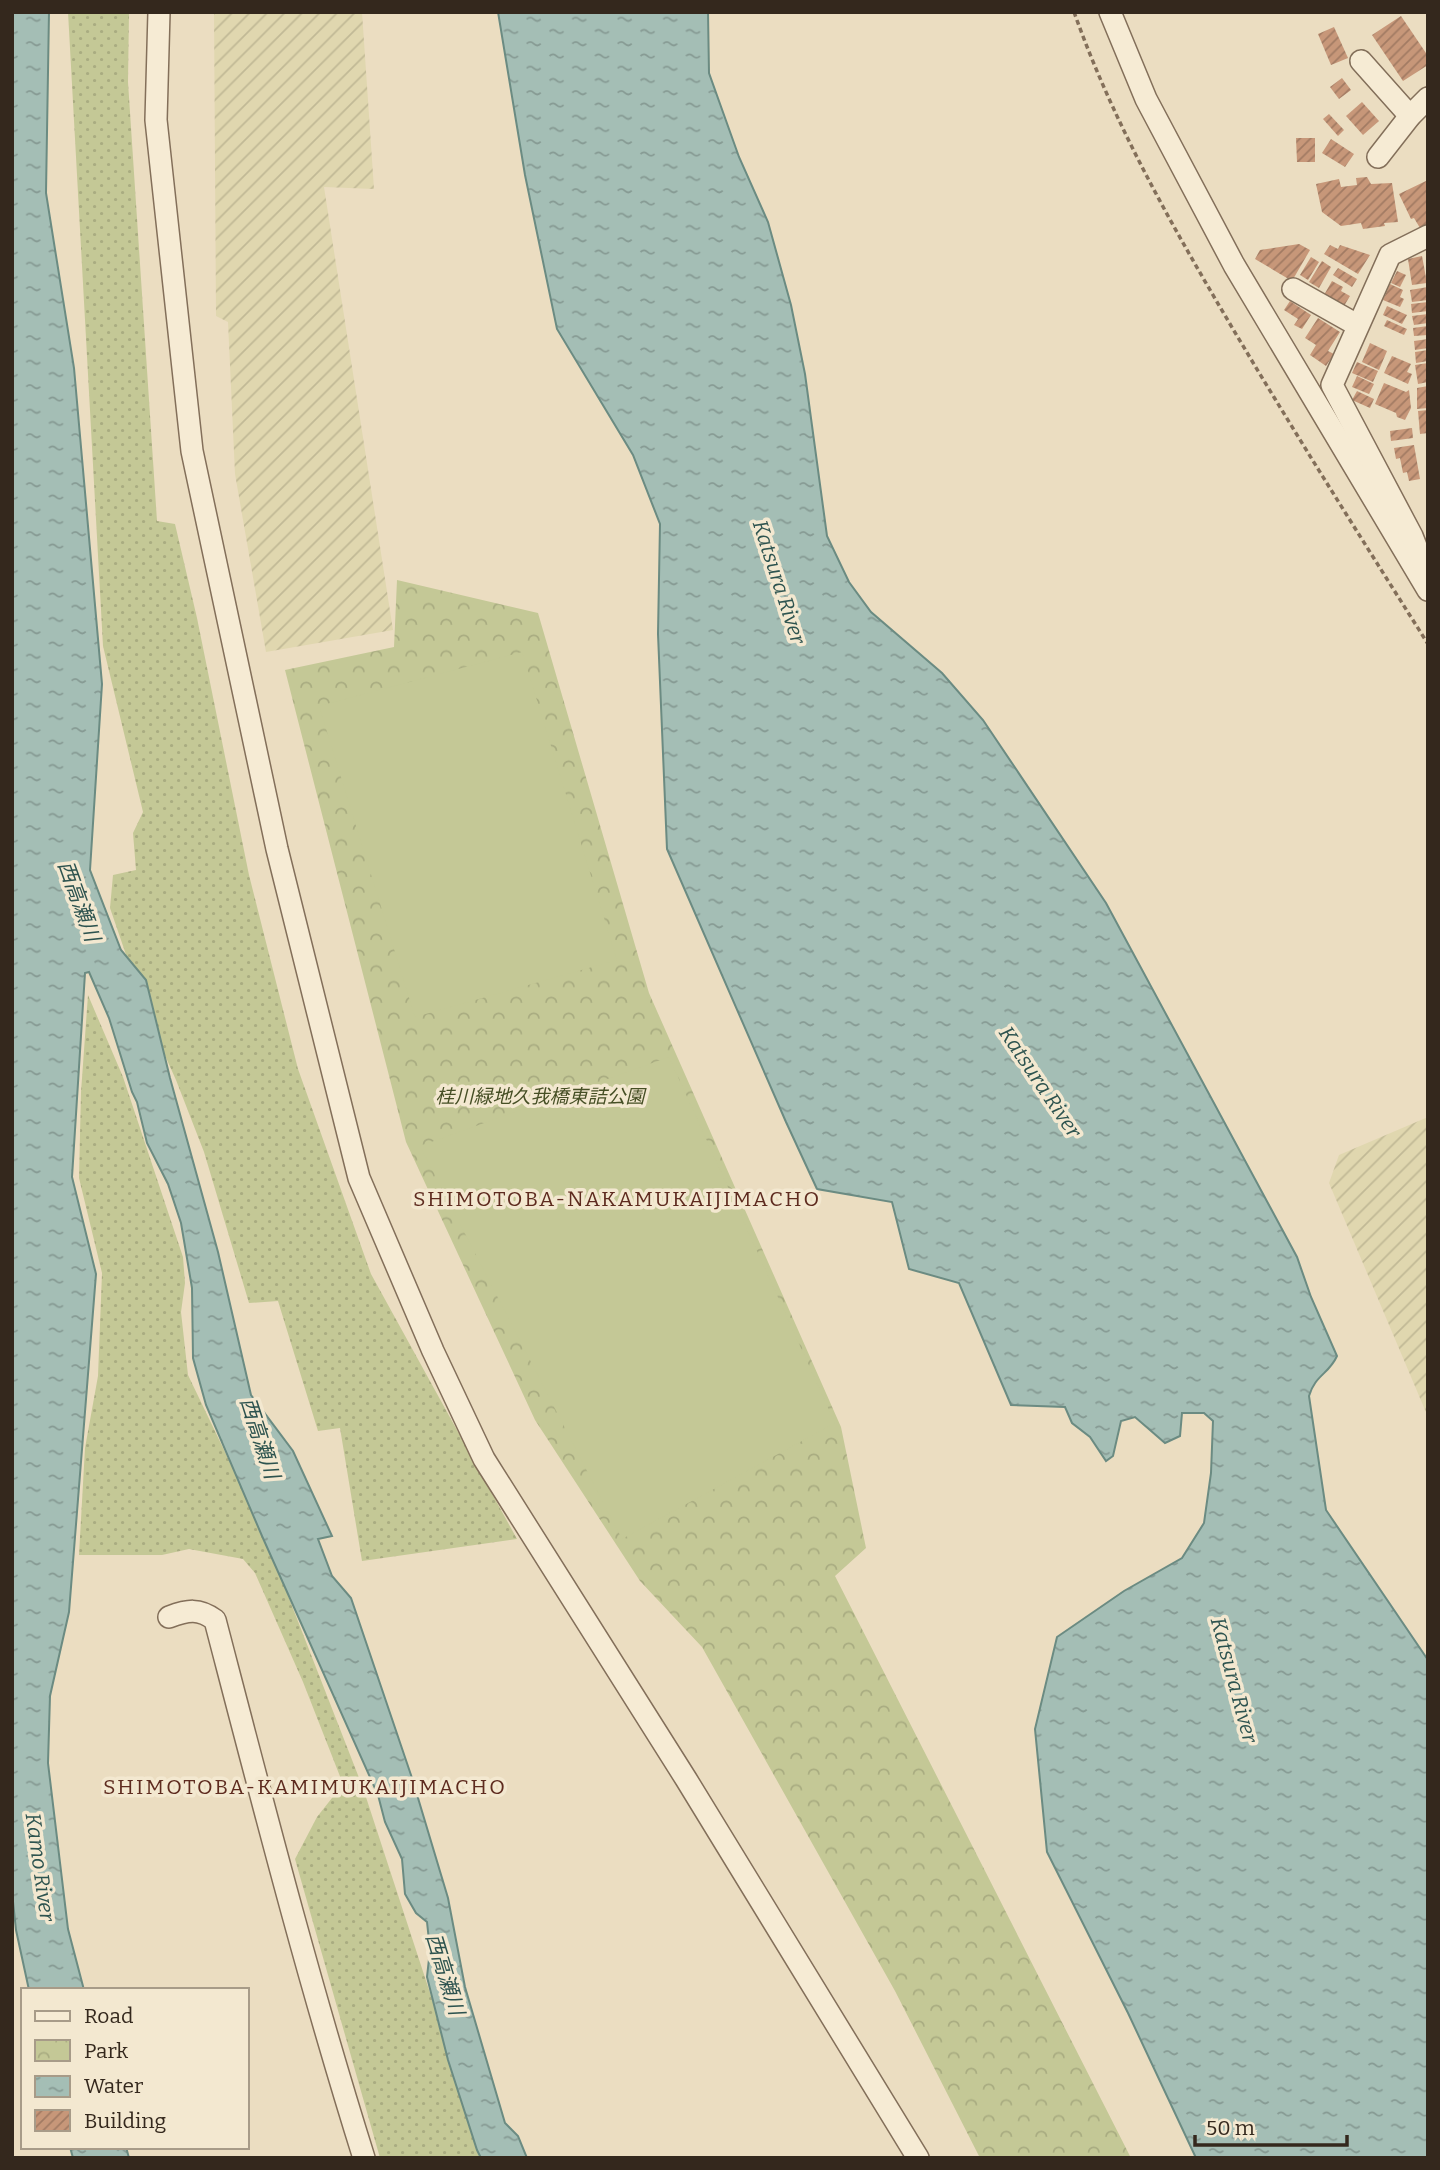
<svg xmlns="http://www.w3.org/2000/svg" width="1440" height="2170" font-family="Bitter,'Noto Sans JP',serif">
  <defs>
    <pattern id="farmland-furrows" width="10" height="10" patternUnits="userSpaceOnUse" patternTransform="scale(1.75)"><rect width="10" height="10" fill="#e0d7af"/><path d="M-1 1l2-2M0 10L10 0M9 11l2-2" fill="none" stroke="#c1b996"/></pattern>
    <pattern id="grass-dots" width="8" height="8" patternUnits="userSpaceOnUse" patternTransform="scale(1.75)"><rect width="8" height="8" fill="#c4c896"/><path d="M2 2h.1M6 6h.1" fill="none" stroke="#a9ac81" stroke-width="1.8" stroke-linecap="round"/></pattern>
    <pattern id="park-crowns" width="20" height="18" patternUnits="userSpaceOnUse" patternTransform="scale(1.75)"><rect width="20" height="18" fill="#c4c896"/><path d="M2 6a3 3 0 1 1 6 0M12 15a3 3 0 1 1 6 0" fill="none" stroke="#a9ac81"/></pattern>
    <pattern id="water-ripples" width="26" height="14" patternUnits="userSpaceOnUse" patternTransform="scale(1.75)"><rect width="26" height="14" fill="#a4beb5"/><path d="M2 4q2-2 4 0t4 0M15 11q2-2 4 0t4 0" fill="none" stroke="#869a93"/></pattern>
    <pattern id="building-hatch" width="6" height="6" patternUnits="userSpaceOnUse" patternTransform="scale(1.75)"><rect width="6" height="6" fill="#c79779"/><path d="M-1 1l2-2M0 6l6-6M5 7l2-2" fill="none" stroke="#a27b63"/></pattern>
  </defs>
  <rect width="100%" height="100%" fill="#ebddc1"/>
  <g fill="url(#farmland-furrows)">
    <polygon points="214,12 362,12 374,189 324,187 393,630 266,652 235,474 228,322 216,316"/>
    <polygon points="1428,1117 1428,1417 1329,1183 1339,1155"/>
  </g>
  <g fill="url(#grass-dots)">
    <polygon points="68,12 129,12 128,82 157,521 175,524 197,618 249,875 298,1069 371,1274 517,1539 362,1561 340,1428 318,1431 278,1301 249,1303 204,1152 176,1080 146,1013 110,908 113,875 136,870 133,833 143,812 103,646"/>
    <polygon points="88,995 123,1077 183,1257 185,1283 181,1312 188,1375 262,1529 363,1788 484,2158 380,2158 295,1859 317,1817 343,1784 303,1682 255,1573 243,1559 189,1549 162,1555 79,1555 85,1448 98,1376 102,1273 79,1178 81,1092"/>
  </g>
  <polygon fill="url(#park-crowns)" points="397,580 538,613 649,993 841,1427 866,1548 835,1576 1131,2158 980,2158 895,1991 702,1647 640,1581 535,1420 406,1142 285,670 394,647"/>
  <g fill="#c4c896">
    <polygon points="522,652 617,960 415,1017 319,706"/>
    <polygon points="669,1057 835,1423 622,1539 420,1146"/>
  </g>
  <g fill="url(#water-ripples)" stroke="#6b8b82" stroke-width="2">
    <polygon points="12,12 49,12 46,193 74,368 102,684 90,870 121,950 146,980 170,1078 218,1252 251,1395 293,1451 332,1536 318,1539 332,1576 351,1598 412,1778 448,1898 465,1987 505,2123 518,2136 527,2158 481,2158 477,2150 448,2060 427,1977 430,1950 427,1922 416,1913 405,1894 402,1859 385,1822 378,1795 262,1536 206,1405 193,1358 192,1288 181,1223 168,1184 147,1143 137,1102 132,1092 109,1018 89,972 85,973 72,1177 96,1274 69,1612 50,1696 48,1763 68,1929 84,1990 29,1990 16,1930 12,1892"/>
    <path d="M498 12H708L709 73 739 157 768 222 791 305 805 374 827 536 849 582 871 612 942 673 983 720 1106 903 1297 1257 1311 1297 1337 1356C1329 1374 1315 1375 1309 1396L1326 1510 1428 1660V2158H1196L1128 2013 1047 1852 1035 1729 1057 1637 1124 1591 1182 1558 1204 1523 1211 1473 1213 1421 1204 1413H1182L1180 1436 1165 1443 1135 1417 1121 1421 1113 1456 1106 1461 1090 1437 1072 1423 1065 1407 1011 1405 959 1283 909 1269 892 1202 817 1189 786 1122 667 849 658 634 660 524 633 455 557 329 525 175Z"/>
    <polygon points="70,2147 126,2147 129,2158 73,2158"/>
  </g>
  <g fill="url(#building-hatch)">
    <polygon points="1401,16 1428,56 1428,65 1403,81 1372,35"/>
    <polygon points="1334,27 1348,58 1331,65 1318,34"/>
    <polygon points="1342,78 1351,90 1339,99 1330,87"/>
    <polygon points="1362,102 1379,121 1363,135 1346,116"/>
    <polygon points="1329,114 1344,130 1338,136 1323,119"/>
    <polygon points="1296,138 1315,138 1315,162 1297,162"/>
    <polygon points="1331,139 1354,154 1345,167 1322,153"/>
    <polygon points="1367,177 1371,184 1392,183 1398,222 1384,223 1385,226 1363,229 1361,223 1341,226 1322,212 1316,184 1339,179 1341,187 1357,185 1356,178"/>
    <polygon points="1428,180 1428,224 1420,228 1414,218 1411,219 1399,194"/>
    <polygon points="1299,244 1310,250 1292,281 1255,259 1260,250"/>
    <polygon points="1330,245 1338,249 1340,245 1370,255 1358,274 1324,254"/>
    <polygon points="1422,256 1427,283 1412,285 1408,259"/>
    <polygon points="1311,257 1319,262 1308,280 1300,275"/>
    <polygon points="1322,261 1331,267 1319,288 1309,282"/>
    <polygon points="1338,268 1357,279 1352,287 1333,275"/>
    <polygon points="1397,271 1406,275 1400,287 1391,283"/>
    <polygon points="1332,281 1343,287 1341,291 1350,296 1344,306 1324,295"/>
    <polygon points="1390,284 1403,290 1400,297 1404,299 1400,307 1383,300"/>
    <polygon points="1428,287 1428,300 1412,302 1410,290"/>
    <polygon points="1290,301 1311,315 1302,329 1294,325 1298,319 1284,310"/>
    <polygon points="1428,302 1428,311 1412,313 1411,304"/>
    <polygon points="1387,306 1407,315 1402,324 1383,315"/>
    <polygon points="1428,314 1428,323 1414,325 1412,316"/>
    <polygon points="1318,318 1340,332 1328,351 1334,354 1326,366 1310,355 1316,345 1305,338"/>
    <polygon points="1387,320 1407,329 1404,335 1384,326"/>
    <polygon points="1428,326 1428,335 1414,336 1413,328"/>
    <polygon points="1428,339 1428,348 1415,350 1414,341"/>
    <polygon points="1370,343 1387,351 1379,370 1362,362"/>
    <polygon points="1428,350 1428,361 1416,363 1415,352"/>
    <polygon points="1392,356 1411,364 1407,372 1412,374 1408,384 1384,373"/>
    <polygon points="1357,362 1378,371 1373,382 1352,373"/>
    <polygon points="1428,363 1428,382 1418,384 1415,365"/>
    <polygon points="1357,376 1374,384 1369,394 1352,387"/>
    <polygon points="1384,383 1406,392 1409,390 1411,408 1405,420 1397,417 1396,413 1375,404"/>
    <polygon points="1428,386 1428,408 1417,409 1417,388"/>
    <polygon points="1357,391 1374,399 1370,408 1352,400"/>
    <polygon points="1428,410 1428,433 1420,434 1418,411"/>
    <polygon points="1412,428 1413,438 1391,441 1390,431"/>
    <polygon points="1414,445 1420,479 1409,481 1407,472 1403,473 1400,458 1396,459 1394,448"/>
  </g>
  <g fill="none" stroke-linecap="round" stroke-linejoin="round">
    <g stroke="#836f5a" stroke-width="24">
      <g id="minor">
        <polyline points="159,12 156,120 192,451 277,849 359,1178 433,1351 484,1459 686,1779 918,2158"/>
        <polyline points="1110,12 1146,99 1234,265 1428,590"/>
        <polyline points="1361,61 1410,116"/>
        <polyline points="1378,157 1410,116 1428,98"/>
        <polyline points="1293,289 1357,325"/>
        <polyline points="1423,564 1412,536 1332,385 1390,255 1428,236"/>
        <path d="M169 1617C188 1610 199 1608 215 1620 262 1800 308 1980 364 2158"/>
      </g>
    </g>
    <path stroke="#836f5a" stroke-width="3.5" stroke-dasharray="5 3.5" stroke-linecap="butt" d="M1074 12C1113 122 1171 224 1230 324 1294 432 1361 538 1428 644"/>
    <use href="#minor" stroke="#f6ebd4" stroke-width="21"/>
  </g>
  <g text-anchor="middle" stroke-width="7" stroke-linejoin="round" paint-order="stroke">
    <g font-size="19" font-style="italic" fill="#464f25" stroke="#f3e8d0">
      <text x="540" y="1103">桂川緑地久我橋東詰公園</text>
    </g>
    <g font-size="21" font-style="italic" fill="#2d534f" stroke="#f3e8d0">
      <text transform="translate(779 582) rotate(72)" y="7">Katsura River</text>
      <text transform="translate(79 901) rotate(70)" y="7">西高瀬川</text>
      <text transform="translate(1040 1082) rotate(56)" y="7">Katsura River</text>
      <text transform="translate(260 1438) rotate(72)" y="7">西高瀬川</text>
      <text transform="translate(1234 1680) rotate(75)" y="7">Katsura River</text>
      <text transform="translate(40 1867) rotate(82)" y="7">Kamo River</text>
      <text transform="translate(445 1974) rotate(73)" y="7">西高瀬川</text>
    </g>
    <g font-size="21" letter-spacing="2" fill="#5e2b1f" stroke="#f3e8d0">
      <text x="617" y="1206">SHIMOTOBA-NAKAMUKAIJIMACHO</text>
      <text x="305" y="1794">SHIMOTOBA-KAMIMUKAIJIMACHO</text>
    </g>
  </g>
  <rect width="1440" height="2170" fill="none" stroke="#34281d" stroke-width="28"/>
  <rect x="21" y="1988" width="228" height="161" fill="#f3e8d0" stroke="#a79b88" stroke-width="2"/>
  <rect x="35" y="2011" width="35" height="10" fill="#f6ebd4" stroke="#a79b88" stroke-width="2"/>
  <text x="84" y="2023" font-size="21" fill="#34281d">Road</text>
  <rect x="35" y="2040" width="35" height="21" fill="url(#park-crowns)" stroke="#a79b88" stroke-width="2"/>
  <text x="84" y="2058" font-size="21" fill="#34281d">Park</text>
  <rect x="35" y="2076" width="35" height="21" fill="url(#water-ripples)" stroke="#a79b88" stroke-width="2"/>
  <text x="84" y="2093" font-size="21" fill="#34281d">Water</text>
  <rect x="35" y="2110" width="35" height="21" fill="url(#building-hatch)" stroke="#a79b88" stroke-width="2"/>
  <text x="84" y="2128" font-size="21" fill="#34281d">Building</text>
  <path d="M1195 2135v10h152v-10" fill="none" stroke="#34281d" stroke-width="3.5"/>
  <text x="1206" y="2135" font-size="21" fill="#34281d" stroke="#f3e8d0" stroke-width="5" paint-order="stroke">50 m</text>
</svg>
